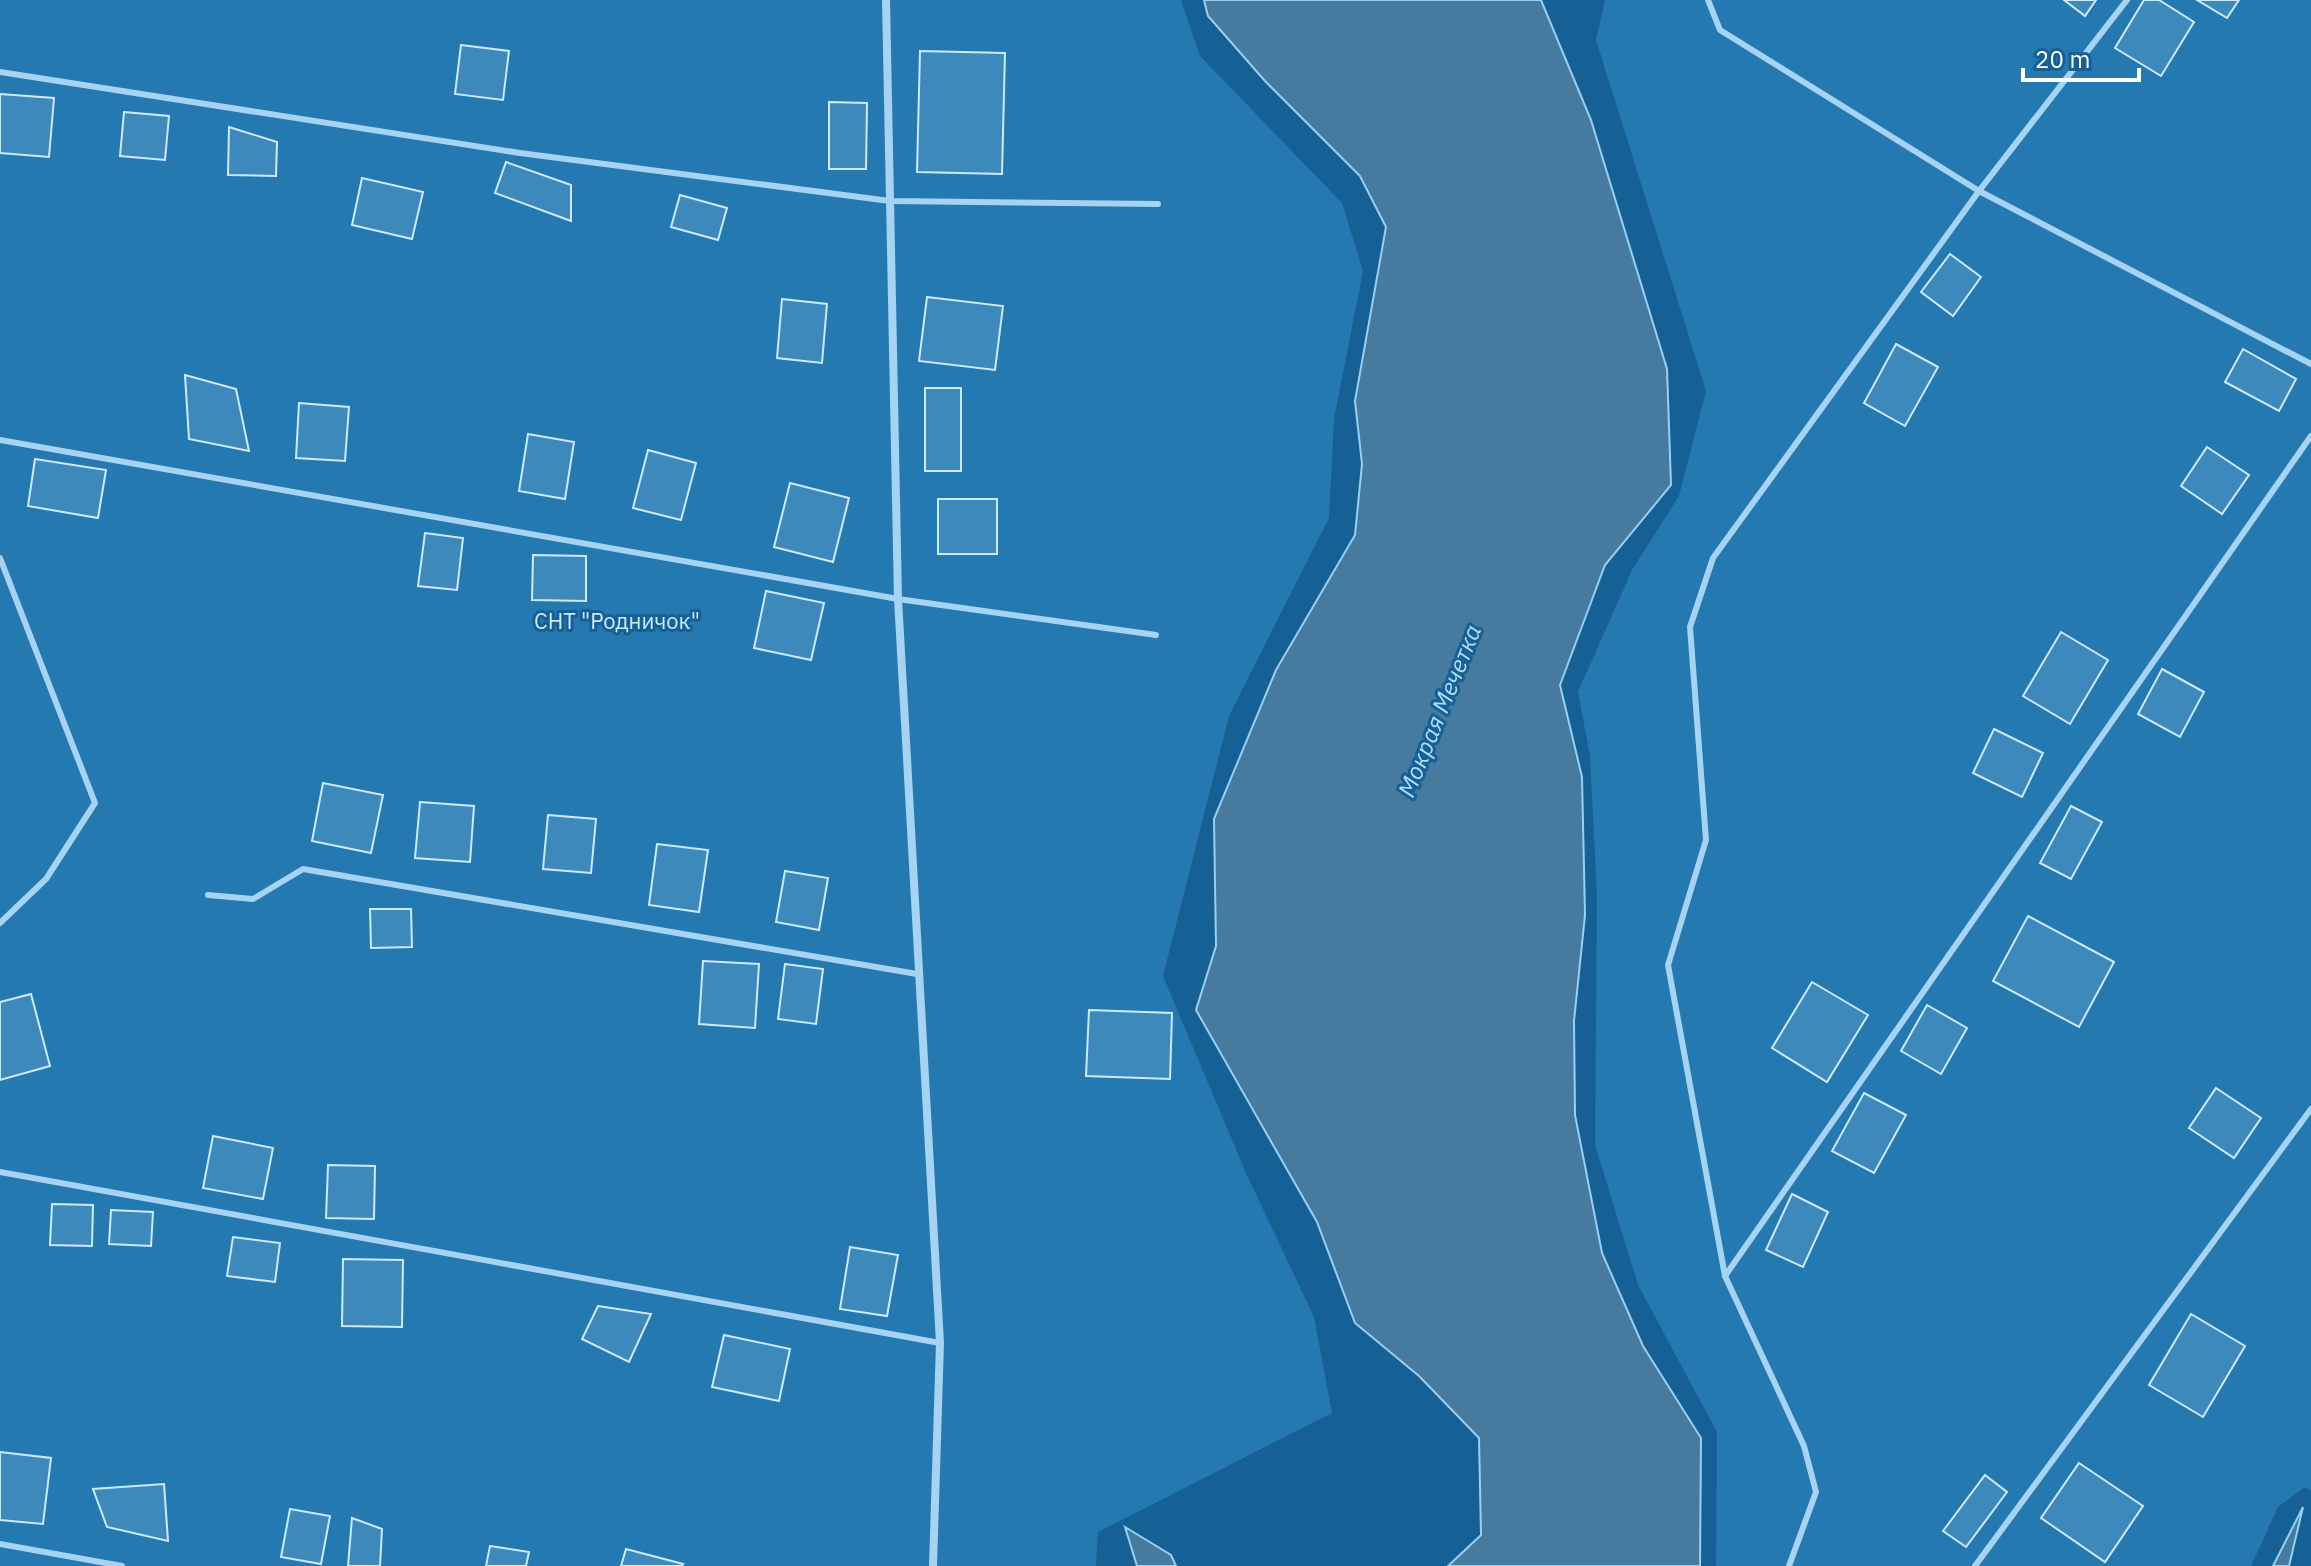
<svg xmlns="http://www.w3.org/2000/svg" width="2311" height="1566" font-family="'IBM Plex Sans',sans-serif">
  <rect width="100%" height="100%" fill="#156095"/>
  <g fill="#2479b1">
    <polygon points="0,0 1181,0 1200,56 1342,203 1363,271 1334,419 1329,518 1229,716 1163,976 1246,1173 1314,1317 1332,1413 1098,1532 1096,1566 0,1566"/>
    <polygon points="1605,0 2311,0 2311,1491 2305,1487 2278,1507 2251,1566 1716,1566 1717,1432 1638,1285 1595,1145 1597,894 1590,756 1578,692 1632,570 1679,496 1706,391 1596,40"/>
  </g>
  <g fill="#467a9f" stroke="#98d0f4" stroke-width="2">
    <polygon points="1204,0 1541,0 1591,120 1667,369 1671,485 1605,565 1560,685 1582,777 1585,915 1574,1021 1575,1115 1602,1253 1643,1346 1701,1438 1700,1566 1448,1566 1481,1535 1479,1438 1419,1376 1355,1323 1317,1222 1196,1010 1216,946 1214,819 1276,670 1355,535 1362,464 1355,401 1386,227 1360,176 1265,81 1208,16"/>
    <polygon points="2303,1507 2289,1566 2273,1566"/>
    <polygon points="1125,1527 1171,1555 1176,1566 1137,1566"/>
  </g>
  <g fill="#3e89bc" stroke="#cde9fc" stroke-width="2">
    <polygon points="2064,0 2096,0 2085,16"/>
    <polygon points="2144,0 2159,0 2194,22 2161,76 2115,48"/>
    <polygon points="2197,0 2239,0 2227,18"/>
    <polygon points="461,45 509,51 503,100 455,94"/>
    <polygon points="920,51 1005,53 1002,174 917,172"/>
    <polygon points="0,94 54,98 49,157 0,153"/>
    <polygon points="829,102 867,103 866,169 829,169"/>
    <polygon points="124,112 169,116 165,160 120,156"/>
    <polygon points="229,127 277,142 276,176 228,175"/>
    <polygon points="506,162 571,185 571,221 495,193"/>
    <polygon points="362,178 423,192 412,239 352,225"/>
    <polygon points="680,195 727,208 718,240 671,227"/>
    <polygon points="1950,254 1981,277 1953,316 1921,292"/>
    <polygon points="927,297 1003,306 995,370 919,361"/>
    <polygon points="782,299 827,304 822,363 777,358"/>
    <polygon points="1896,344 1938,367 1905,426 1864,403"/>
    <polygon points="2243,349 2296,379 2279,411 2225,382"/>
    <polygon points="185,375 236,389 249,451 189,439"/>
    <rect x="925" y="388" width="36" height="83"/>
    <polygon points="299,403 349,407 345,461 296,458"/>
    <polygon points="528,434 574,442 565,499 519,491"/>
    <polygon points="2207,447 2249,475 2222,514 2181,486"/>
    <polygon points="648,450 696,463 681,520 633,508"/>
    <polygon points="35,459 106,470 98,518 28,506"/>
    <polygon points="790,483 849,498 833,562 774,547"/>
    <rect x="938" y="499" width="59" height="55"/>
    <polygon points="425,533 463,538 457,590 418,586"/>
    <polygon points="533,555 586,556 586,601 532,600"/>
    <polygon points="766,591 824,603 811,660 754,648"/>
    <polygon points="2061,632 2108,660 2070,724 2023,696"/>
    <polygon points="2162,669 2204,692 2180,737 2138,714"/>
    <polygon points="1994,729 2043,753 2022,797 1973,773"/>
    <polygon points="323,783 383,795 371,853 312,841"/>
    <polygon points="420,802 474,806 470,862 415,858"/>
    <polygon points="2071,806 2102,822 2071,879 2040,863"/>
    <polygon points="548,815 596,819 591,873 543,869"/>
    <polygon points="657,844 708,850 699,912 649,905"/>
    <polygon points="785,871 828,878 819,930 776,922"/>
    <polygon points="370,909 411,909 412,947 371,948"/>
    <polygon points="2028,916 2114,962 2079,1027 1993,981"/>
    <polygon points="703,961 759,964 755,1028 699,1024"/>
    <polygon points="785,964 823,969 816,1024 778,1019"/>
    <polygon points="1812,982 1868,1015 1827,1082 1772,1048"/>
    <polygon points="31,994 50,1066 0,1080 0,1002"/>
    <polygon points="1927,1005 1967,1028 1941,1074 1901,1051"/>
    <polygon points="1089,1010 1172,1013 1170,1079 1086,1076"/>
    <polygon points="2216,1088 2261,1118 2234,1158 2189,1128"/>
    <polygon points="1864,1093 1906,1115 1874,1173 1832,1151"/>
    <polygon points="213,1136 273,1148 263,1199 203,1188"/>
    <polygon points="328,1165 375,1166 374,1219 326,1218"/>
    <polygon points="1792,1194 1828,1212 1803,1267 1766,1250"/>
    <polygon points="52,1204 93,1205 92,1246 50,1245"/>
    <polygon points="111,1210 153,1212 151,1246 109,1244"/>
    <polygon points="233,1237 280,1243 275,1282 227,1276"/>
    <polygon points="850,1247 898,1255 887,1316 840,1309"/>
    <polygon points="343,1259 403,1260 402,1327 342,1326"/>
    <polygon points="598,1306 651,1314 629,1362 582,1339"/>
    <polygon points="2191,1314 2245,1346 2203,1417 2149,1385"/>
    <polygon points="724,1335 790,1349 779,1401 712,1387"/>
    <polygon points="0,1452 51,1458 43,1524 0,1520"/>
    <polygon points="2079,1463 2143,1506 2105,1562 2041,1518"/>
    <polygon points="1985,1475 2007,1492 1966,1547 1943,1531"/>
    <polygon points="164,1484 168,1541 107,1527 93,1489"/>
    <polygon points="290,1509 330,1516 321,1564 281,1557"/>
    <polygon points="352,1518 382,1529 380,1566 348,1566"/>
    <polygon points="490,1546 529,1552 526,1566 486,1566"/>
    <polygon points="626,1549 683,1564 682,1566 621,1566"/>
  </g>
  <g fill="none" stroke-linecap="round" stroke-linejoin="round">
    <g stroke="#a5d3f1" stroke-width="6">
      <polyline points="1708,0 1720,30 1979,191 1713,558 1690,627 1706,840 1668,965 1725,1276 1804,1446 1816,1492 1789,1566"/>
      <polyline points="2127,0 1979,191 2311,364"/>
      <polyline points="0,72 520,153 890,201 1158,204"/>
      <polyline points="0,440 898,599 1156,635"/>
      <polyline points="0,558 95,803 46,879 0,923"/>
      <polyline points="208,895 253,899 303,869 917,974"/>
      <polyline points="0,1172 940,1343"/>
      <polyline points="1725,1276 2311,436"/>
      <polyline points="0,1544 122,1566"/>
      <polyline points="1975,1566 2311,1109"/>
    </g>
    <polyline stroke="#a5d3f1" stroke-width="8" points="886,0 898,599 940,1343 933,1566"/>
  </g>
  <g text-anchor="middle" stroke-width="6" stroke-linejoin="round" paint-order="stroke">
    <g font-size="22" fill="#cde9fc" stroke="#156095">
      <text x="617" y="629">СНТ "Родничок"</text>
    </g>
    <g font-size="24" font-style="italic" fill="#b2dcf8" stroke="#156095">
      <text transform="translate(1440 711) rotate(-68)" y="8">Мокрая Мечетка</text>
    </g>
  </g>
  <path d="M2023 68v12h116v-12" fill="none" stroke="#ffffff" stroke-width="4"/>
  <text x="2035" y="68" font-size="24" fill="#ffffff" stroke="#156095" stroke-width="6" paint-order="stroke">20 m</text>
</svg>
